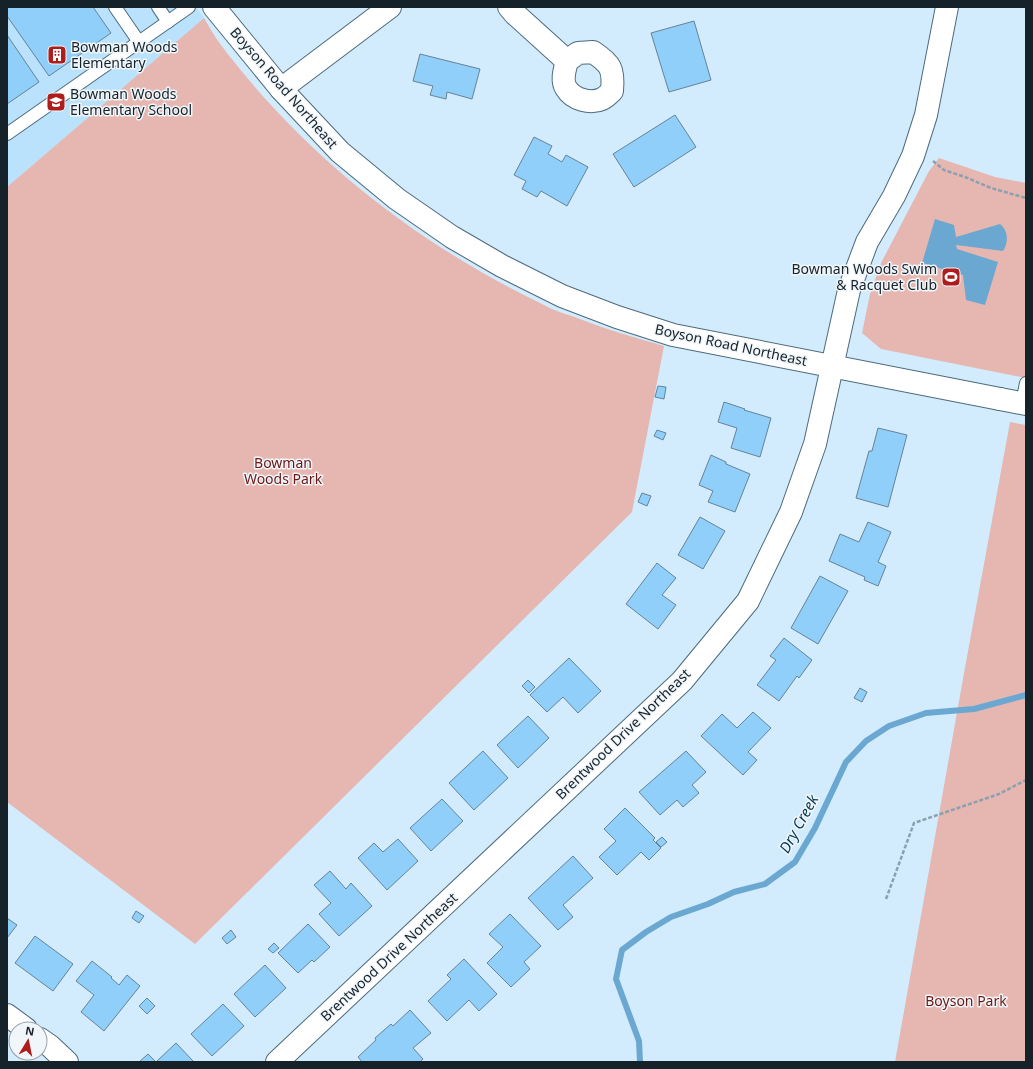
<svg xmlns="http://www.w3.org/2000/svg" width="1033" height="1069" font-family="'Noto Sans',sans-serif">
  <rect width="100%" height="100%" fill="#d2ecfe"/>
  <polygon fill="#bae2fc" points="7,7 196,7 204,18 7,187"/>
  <g fill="#e6b7b0">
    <path d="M204 18C211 30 218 42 227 53 311 161 421 246 544 305 553 310 562 313 572 316 602 328 633 337 664 346L632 512 195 944 7 802V187Z"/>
    <polygon points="939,158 995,177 1026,183 1026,378 881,349 862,333 870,294 882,261 929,171"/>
    <polygon points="1010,422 1026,425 1026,1062 895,1062 964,673"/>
  </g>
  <path fill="#6aa8d1" d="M935 219 954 225 956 237 1000 224C1008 230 1009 242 1003 251L956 245 957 249 998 262 985 305 966 300 963 275 922 263Z"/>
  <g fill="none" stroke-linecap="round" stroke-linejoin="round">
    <polyline stroke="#6aa8d1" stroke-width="6" points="640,1062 639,1041 616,979 622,950 646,932 671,917 708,904 734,892 765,884 795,862 815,828 846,762 866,741 889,726 926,713 974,709 1026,695"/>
  </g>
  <g fill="#90cffa" stroke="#668397">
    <polygon points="7,7 93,7 111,33 49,76 7,16"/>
    <polygon points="694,21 711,80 669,92 651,33"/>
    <polygon points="7,35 39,82 7,104"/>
    <polygon points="420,54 480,69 472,99 447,92 446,99 430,95 433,86 413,81"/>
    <polygon points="675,115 696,147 634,187 613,154"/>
    <polygon points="534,137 552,146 548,154 562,162 566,155 588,167 567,206 541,191 537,197 522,189 526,181 514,175"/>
    <polygon points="658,386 666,387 664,399 655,397"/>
    <polygon points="724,402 745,409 744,410 771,418 760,457 731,448 737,428 718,422"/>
    <polygon points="878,428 907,435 888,507 856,498 869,451 872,451"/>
    <polygon points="657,430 666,433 663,440 654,436"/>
    <polygon points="711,455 726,462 726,464 750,474 735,512 708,502 713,491 699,485"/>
    <polygon points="642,493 651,496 647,506 638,502"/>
    <polygon points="700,517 725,531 703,569 678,555"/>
    <polygon points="868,522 891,532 878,562 886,566 878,586 864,580 865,577 829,561 840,534 859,542"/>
    <polygon points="657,563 676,578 662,595 676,605 658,629 626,604"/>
    <polygon points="820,576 848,591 818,644 791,628"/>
    <polygon points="784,638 812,660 799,678 797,676 779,701 757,685 776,660 770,656"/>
    <polygon points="569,658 601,691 578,713 563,697 547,712 530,695"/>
    <polygon points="528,680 535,687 529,693 522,686"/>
    <polygon points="860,688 867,692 862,702 854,698"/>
    <polygon points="753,712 771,728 748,752 757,760 743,775 701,736 722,714 737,728"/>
    <polygon points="528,716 549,738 518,768 497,745"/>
    <polygon points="483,751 508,778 474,810 449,783"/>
    <polygon points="686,751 706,772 692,785 699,793 683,807 677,800 660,815 639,792"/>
    <polygon points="442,799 463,821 431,851 410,828"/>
    <polygon points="625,808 655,838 653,840 661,848 649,860 641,852 617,875 599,857 616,841 604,829"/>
    <polygon points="662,837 667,842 661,847 656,842"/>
    <polygon points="398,839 418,861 387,890 358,858 374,843 383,852"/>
    <polygon points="573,856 593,878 563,905 573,917 558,930 528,898"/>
    <polygon points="330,871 346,889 351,883 372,906 339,936 319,914 331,903 314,885"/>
    <polygon points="136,911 144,916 139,923 132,918"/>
    <polygon points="510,914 541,946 524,962 530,969 511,987 487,963 503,947 489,934"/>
    <polygon points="7,918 17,925 7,938"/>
    <polygon points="308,924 330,947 314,962 312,960 298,973 278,953"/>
    <polygon points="231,930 236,937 227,944 222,938"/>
    <polygon points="35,936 73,964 53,991 15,963"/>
    <polygon points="274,943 279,948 273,953 268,949"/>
    <polygon points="464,959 497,994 479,1011 469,1000 447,1021 428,1001 451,979 447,975"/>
    <polygon points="92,961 112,977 111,978 119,985 127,975 140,986 104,1031 81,1012 94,995 76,981"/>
    <polygon points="265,965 286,988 255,1017 234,994"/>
    <polygon points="147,998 155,1006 147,1014 139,1006"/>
    <polygon points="223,1004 244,1026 212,1056 191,1034"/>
    <polygon points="410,1010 431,1033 413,1048 423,1059 420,1062 362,1062 358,1057 376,1040 375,1038 391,1024 393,1026"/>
    <polygon points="176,1043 194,1062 139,1062 148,1054 156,1062"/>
  </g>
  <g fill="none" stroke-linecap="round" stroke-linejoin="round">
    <g stroke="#4d6a7d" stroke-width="14">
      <g id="service">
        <polyline points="115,7 139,42"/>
        <polyline points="158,7 168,22"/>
        <polyline points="7,134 189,7"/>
        <polyline points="1022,403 1026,383"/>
      </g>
    </g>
    <g stroke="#4d6a7d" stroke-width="24">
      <g id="minor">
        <polyline points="509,7 515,14 567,61"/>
        <path d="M593 52C611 64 614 69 612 91 609 94 606 97 602 99 591 104 573 100 566 88 561 80 565 69 567 61L578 53Z"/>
        <polyline points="281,89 390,7"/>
        <polyline points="7,1015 26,1029"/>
        <polyline points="40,1039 50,1046 67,1062"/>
        <polyline points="277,1062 682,681 748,601 791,512 815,444 849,290 867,242 894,196 913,156 926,115 947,7"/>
      </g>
    </g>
    <g stroke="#4d6a7d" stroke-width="24">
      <polyline id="tertiary" points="1000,399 1026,404"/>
    </g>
    <g stroke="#4d6a7d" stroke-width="24">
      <polyline id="secondary" points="214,7 281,89 340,152 397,199 452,237 502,266 562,296 617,317 673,335 1000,399"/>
    </g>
    <g stroke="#8ba0ae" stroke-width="2.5" stroke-dasharray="4 2" stroke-linecap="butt">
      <polyline points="933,161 944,170 965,177 991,188 1026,198"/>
      <polyline points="886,899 914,823 999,794 1026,780"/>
    </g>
    <use href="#service" stroke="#fff" stroke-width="12"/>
    <use href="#minor" stroke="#fff" stroke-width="22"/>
    <use href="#tertiary" stroke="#fff" stroke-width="22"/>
    <use href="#secondary" stroke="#fff" stroke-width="22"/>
  </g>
  <defs>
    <g id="building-square" transform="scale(1)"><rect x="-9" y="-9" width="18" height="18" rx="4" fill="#ae1d1c" stroke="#f0f6fa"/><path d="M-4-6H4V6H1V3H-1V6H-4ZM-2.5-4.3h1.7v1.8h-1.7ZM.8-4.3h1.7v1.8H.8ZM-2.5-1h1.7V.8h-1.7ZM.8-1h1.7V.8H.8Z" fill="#fff"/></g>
    <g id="school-square" transform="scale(1)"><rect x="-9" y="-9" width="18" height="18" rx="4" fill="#ae1d1c" stroke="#f0f6fa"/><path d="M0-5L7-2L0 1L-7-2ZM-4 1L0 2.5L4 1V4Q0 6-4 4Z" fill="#fff"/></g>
    <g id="stadium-square" transform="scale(1)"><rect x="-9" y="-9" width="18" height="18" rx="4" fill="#ae1d1c" stroke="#f0f6fa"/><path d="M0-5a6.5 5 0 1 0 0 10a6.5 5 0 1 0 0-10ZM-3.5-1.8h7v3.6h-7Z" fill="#fff"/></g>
  </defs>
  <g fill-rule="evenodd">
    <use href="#building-square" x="57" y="55"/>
    <use href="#school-square" x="56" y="102"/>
    <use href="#stadium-square" x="951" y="277"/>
  </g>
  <g text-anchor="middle" stroke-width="3" stroke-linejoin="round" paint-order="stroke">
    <g font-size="14" fill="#16222a" stroke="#f0f6fa" text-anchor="start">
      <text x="71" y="52">Bowman Woods<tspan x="71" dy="16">Elementary</tspan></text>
      <text x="70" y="99">Bowman Woods<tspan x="70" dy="16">Elementary School</tspan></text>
      <text x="937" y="274" text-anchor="end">Bowman Woods Swim<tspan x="937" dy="16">&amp; Racquet Club</tspan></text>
    </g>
    <g font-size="14" fill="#16222a" stroke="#f0f6fa">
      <text transform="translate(284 88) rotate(49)" y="5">Boyson Road Northeast</text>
      <text transform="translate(731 345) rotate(12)" y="5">Boyson Road Northeast</text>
      <text transform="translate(623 734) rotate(-44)" y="5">Brentwood Drive Northeast</text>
      <text transform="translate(389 957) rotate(-43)" y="5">Brentwood Drive Northeast</text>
    </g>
    <g font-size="14" fill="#6c1814" stroke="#f0f6fa">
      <text x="283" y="468">Bowman<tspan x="283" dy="16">Woods Park</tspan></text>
      <text x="966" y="1006">Boyson Park</text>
    </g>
    <g font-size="15" font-style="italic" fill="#043a56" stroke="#f0f6fa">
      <text transform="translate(799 824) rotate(-61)" y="5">Dry Creek</text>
    </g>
  </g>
  <rect width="1033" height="1069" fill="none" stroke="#16222a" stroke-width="16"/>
  <g transform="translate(28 1041) rotate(10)"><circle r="19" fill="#f0f6fa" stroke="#99a1a7"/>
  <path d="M0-3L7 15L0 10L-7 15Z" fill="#ae1d1c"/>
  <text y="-6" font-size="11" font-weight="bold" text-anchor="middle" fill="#16222a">N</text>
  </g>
</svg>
